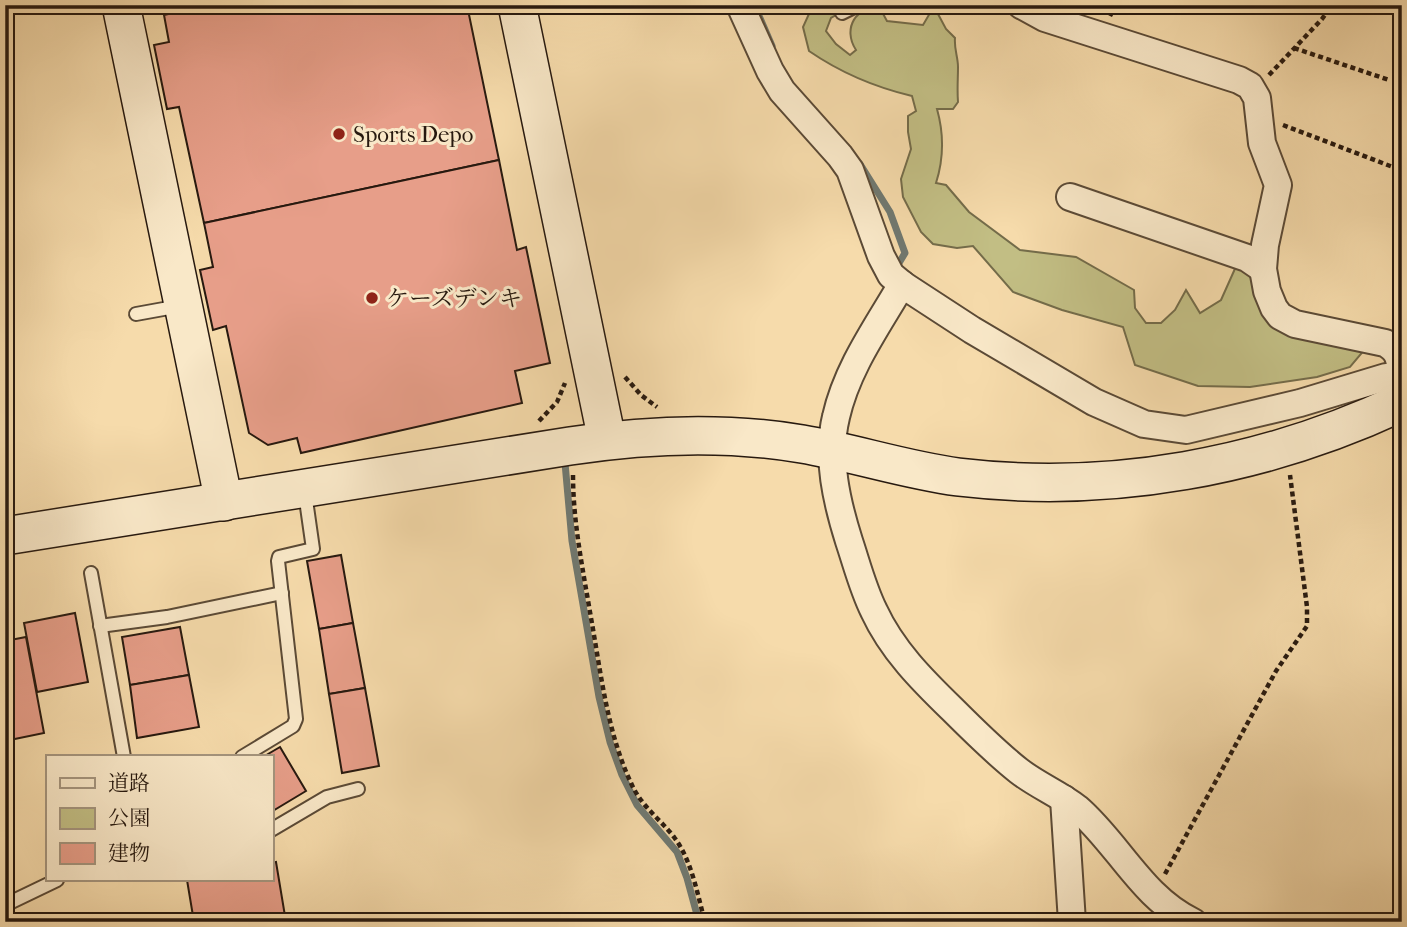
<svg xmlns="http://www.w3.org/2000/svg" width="1407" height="927" font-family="'IM FELL French Canon','Noto Serif JP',serif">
  <rect width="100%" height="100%" fill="#f6dbab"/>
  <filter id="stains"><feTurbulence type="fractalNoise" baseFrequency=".00286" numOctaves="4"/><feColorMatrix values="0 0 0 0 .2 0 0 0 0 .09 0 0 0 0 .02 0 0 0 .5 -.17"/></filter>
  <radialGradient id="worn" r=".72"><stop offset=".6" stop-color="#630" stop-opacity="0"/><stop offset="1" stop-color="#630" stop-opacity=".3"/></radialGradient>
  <path fill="#c2be84" stroke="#746c4a" stroke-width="2" d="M813 5H853L831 18 826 31 836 44 850 55 856 50C842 29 856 4 881 10L887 21 923 25 930 13 938 14 946 29 955 38C954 49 958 57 958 67 958 79 957 89 958 102L953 109H937C944 134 944 158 936 183L946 185 969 212 1020 250 1076 257 1134 290 1135 308 1146 323H1161L1175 310 1186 290 1200 313 1221 300 1238 262 1252 265 1263 309 1366 348 1350 367 1317 377 1250 387 1198 386 1135 365 1123 327 1062 310 1013 292 973 246 957 248 933 244 921 232 903 197 901 179 911 149 908 132V116L916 111 912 96C874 87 841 73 809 51L803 27Z"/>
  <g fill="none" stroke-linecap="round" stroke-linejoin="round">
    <g stroke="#707971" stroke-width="7">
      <polyline points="756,9 772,46"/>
      <polyline points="860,164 890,212 905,253 896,268"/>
      <polyline points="565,463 572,541 599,697 610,742 622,775 637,805 677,852 687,878 699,922"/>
      <polyline points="1145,922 1163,914"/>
    </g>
  </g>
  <g fill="#e79e89" stroke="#27190f" stroke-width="2">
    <polygon points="208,5 467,5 499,160 204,223 179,107 167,109 154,45 169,42 164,15"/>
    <polygon points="499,160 517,250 526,247 550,363 515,371 522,403 301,453 297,438 268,445 249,433 226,326 213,330 200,270 213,267 204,223"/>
    <polygon points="341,555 353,623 319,629 307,561"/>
    <polygon points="75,613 88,682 37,692 24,623"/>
    <polygon points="353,623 365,688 329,694 319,629"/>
    <polygon points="180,627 189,675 130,685 122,637"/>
    <polygon points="26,637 44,733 5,741 5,641"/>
    <polygon points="189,675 199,727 137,738 130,685"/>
    <polygon points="365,688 379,766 342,773 329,694"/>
    <polygon points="280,747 306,791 271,812 271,757 263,757"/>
    <polygon points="276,862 286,922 194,922 187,880 271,880 271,863"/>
  </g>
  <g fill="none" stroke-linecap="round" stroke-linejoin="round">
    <g stroke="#5b4a36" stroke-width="16">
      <g id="lane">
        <polyline points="842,13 858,5"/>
        <polyline points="136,314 180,306"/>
        <polyline points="91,573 124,757"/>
        <polyline points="100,626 167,617 282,593"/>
        <polyline points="242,757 293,726 296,719 278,561 279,557 313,549 305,493"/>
        <polyline points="271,830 327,797 358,789"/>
        <polyline points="5,905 57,880"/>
      </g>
    </g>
    <g stroke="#5b4a36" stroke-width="30">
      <g id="street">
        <polyline points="740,5 770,71 782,91 840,156 850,170 881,256 891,275 903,285 972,330 1094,402 1144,424 1186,430 1300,403 1386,377 1402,379"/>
        <path d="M1021 5 1045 18 1239 80 1250 86 1257 98 1262 143 1278 185 1265 245 1263 269 1267 291 1274 308 1280 316 1295 324 1385 343C1401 351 1400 363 1401 378"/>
        <polyline points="1070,197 1247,258 1263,269"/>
        <path d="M902 284C877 327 847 368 836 417 826 457 837 503 849 541 857 565 863 589 874 611 892 650 922 680 953 710 974 731 995 752 1019 771 1037 785 1059 794 1077 808 1118 843 1142 898 1193 922"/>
        <polyline points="1064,799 1072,922"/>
      </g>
    </g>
    <g stroke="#27190f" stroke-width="40">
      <g id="secondary">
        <polyline points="121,5 224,502"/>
        <polyline points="517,5 607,440"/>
        <path d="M5 536 570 446C648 434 725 431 802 444 855 453 905 470 958 477 1110 495 1264 467 1402 402"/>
      </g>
    </g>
    <g stroke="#27190f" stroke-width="4.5" stroke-dasharray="5 3.5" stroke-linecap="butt">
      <polyline points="1110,16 1116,5"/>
      <polyline points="1294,48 1389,80"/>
      <polyline points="1269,75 1322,19 1332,5"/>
      <polyline points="1283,125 1398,169"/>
      <polyline points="625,377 641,395 657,407"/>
      <polyline points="539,421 557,402 565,383"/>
      <path d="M573 475C573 523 583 570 591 618 601 673 607 732 631 783 641 806 659 818 674 837 692 861 697 893 705 922"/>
      <polyline points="5,853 11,883"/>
      <polyline points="1165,874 1276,671 1307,626 1307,607 1290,475"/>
    </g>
    <use href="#lane" stroke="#f9e8c8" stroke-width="12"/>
    <use href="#street" stroke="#f9e8c8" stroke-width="26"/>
    <use href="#secondary" stroke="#f9e8c8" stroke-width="37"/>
  </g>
  <g fill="#8f2418" stroke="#f9e8c8" stroke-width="2.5">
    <circle cx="339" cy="134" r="7"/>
    <circle cx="372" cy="298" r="7"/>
  </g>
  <g text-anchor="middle" stroke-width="6" stroke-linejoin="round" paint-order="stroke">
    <g font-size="23" fill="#27190f" stroke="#f9e8c8" text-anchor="start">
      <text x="353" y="142">Sports Depo</text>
      <text x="386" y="306">ケーズデンキ</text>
    </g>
  </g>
  <rect width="1407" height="927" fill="none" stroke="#f6dbab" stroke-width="28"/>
  <rect x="7" y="7" width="1393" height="913" fill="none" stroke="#27190f" stroke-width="3.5"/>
  <rect x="14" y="14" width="1379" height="899" fill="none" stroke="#27190f" stroke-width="2"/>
  <rect x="46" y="755" width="228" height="126" fill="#f9e8c8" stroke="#a5957e" stroke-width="2"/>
  <rect x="60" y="778" width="35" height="10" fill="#f9e8c8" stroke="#a5957e" stroke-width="2"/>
  <text x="108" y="790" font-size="21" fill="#27190f">道路</text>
  <rect x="60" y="808" width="35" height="21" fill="#c2be84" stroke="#a5957e" stroke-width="2"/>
  <text x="108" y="825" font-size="21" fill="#27190f">公園</text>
  <rect x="60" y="843" width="35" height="21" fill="#e79e89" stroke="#a5957e" stroke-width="2"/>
  <text x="108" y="860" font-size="21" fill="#27190f">建物</text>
  <rect width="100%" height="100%" filter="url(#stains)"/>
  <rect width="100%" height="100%" fill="url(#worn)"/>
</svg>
